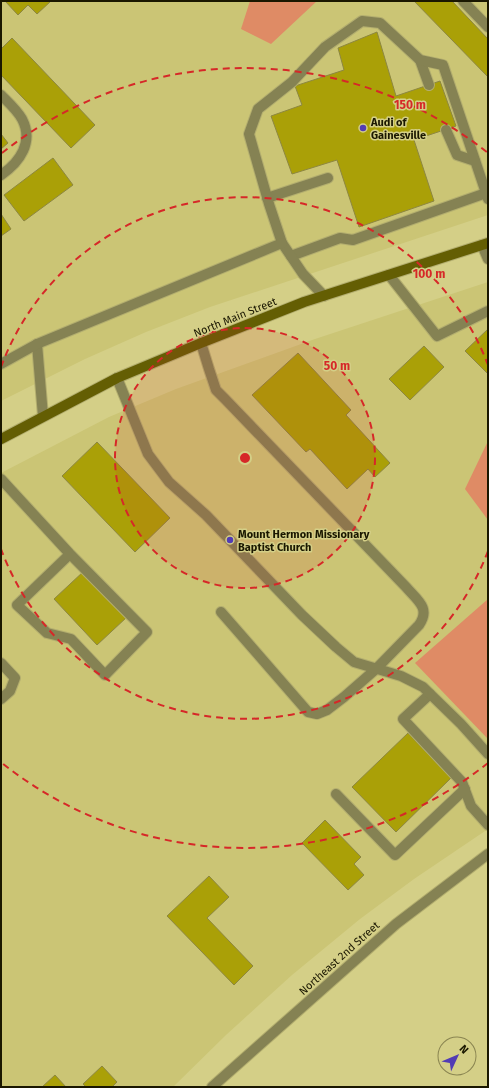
<svg xmlns="http://www.w3.org/2000/svg" width="489" height="1088" font-family="'Fira Sans',sans-serif">
  <rect width="100%" height="100%" fill="#d4cf87"/>
  <g fill="#cbc575">
    <polygon points="1,1 488,1 488,215 210,307 146,332 85,359 1,401"/>
    <polygon points="488,282 488,829 414,879 360,919 292,975 226,1035 173,1087 1,1087 1,473 109,417 176,389 315,339"/>
  </g>
  <g fill="#df8b65">
    <polygon points="250,1 317,1 271,44 241,29"/>
    <polygon points="488,441 488,520 465,489"/>
    <polygon points="488,599 488,739 415,663"/>
  </g>
  <g fill="#aaa007" stroke="#8d8741">
    <polygon points="5,1 51,1 37,14 28,5 18,15"/>
    <polygon points="414,1 452,1 488,39 488,77"/>
    <polygon points="377,32 396,96 440,81 456,126 414,140 434,201 359,227 337,160 292,174 271,116 302,105 295,86 344,70 338,48"/>
    <polygon points="12,38 95,125 71,148 1,75 1,49"/>
    <polygon points="1,134 8,143 1,149"/>
    <polygon points="53,158 73,185 24,221 4,195"/>
    <polygon points="1,214 11,229 1,236"/>
    <polygon points="488,329 488,374 465,351"/>
    <polygon points="424,346 444,367 410,400 389,379"/>
    <polygon points="298,353 351,410 346,415 390,463 375,477 368,469 347,489 310,449 306,452 252,395"/>
    <polygon points="97,442 170,518 135,552 62,476"/>
    <polygon points="84,571 127,617 97,645 54,599"/>
    <polygon points="408,733 451,778 396,832 352,787"/>
    <polygon points="325,820 361,857 354,864 364,875 348,890 302,843"/>
    <polygon points="209,876 229,897 207,918 253,966 234,985 167,916"/>
    <polygon points="102,1066 117,1082 112,1087 86,1087 83,1084"/>
    <polygon points="55,1075 66,1087 42,1087"/>
  </g>
  <g fill="none" stroke-linecap="round" stroke-linejoin="round">
    <g stroke="#b3ae6f" stroke-width="12">
      <g id="lane">
        <polyline points="463,1 488,27"/>
        <polyline points="420,60 429,85"/>
        <path d="M1 95C8 102 17 110 22 119 34 142 20 162 1 175"/>
        <polyline points="446,130 457,155 475,161"/>
        <polyline points="267,198 328,178"/>
        <polyline points="482,245 488,259"/>
        <polyline points="291,256 340,238 353,240 486,193"/>
        <polyline points="389,275 437,336 488,311"/>
        <polyline points="324,296 303,274 282,243 269,204 249,134 258,109 292,82 325,47 362,21 380,23 420,60 443,65 488,199"/>
        <path d="M201 343 209 369 216 390 225 399 406 587C417 600 431 608 419 625L376 669 344 697 327 710 317 714 308 712 221 612"/>
        <polyline points="37,344 43,416"/>
        <polyline points="1,364 37,344 282,243"/>
        <polyline points="1,479 70,554 147,632 105,675 71,639 47,633 17,605 70,554"/>
        <polyline points="1,663 15,678 10,691 1,699"/>
        <polyline points="430,694 403,719 462,782 471,806 488,825"/>
        <polyline points="336,794 395,855 465,789"/>
      </g>
    </g>
    <g stroke="#b3ae6f" stroke-width="12">
      <g id="street">
        <polyline points="117,378 148,454 169,482 206,515 302,615 336,647 354,662 401,676 423,687 461,724 488,754"/>
        <polyline points="212,1087 396,924 488,854"/>
      </g>
    </g>
    <g stroke="#b3ae6f" stroke-width="12">
      <polyline id="secondary" points="1,439 117,378 201,343 304,302 488,243"/>
    </g>
    <use href="#lane" stroke="#858253" stroke-width="10"/>
    <use href="#street" stroke="#858253" stroke-width="10"/>
    <use href="#secondary" stroke="#645e03" stroke-width="10"/>
  </g>
  <circle cx="245" cy="458" r="130" fill="#d62828" fill-opacity=".12"/>
  <g fill="none" stroke="#d62828" stroke-width="2" stroke-dasharray="7 5">
    <circle cx="245" cy="458" r="130"/>
    <path d="M488 551A260 260 0 0 1 1 549M1 367A260 260 0 0 1 488 365"/>
    <path d="M488 763A390 390 0 0 1 2 763M2 153A390 390 0 0 1 488 153"/>
  </g>
  <g fill="#523cb4" stroke="#d4cf87" stroke-width="1.5">
    <circle cx="363" cy="128" r="4"/>
    <circle cx="230" cy="540" r="4"/>
  </g>
  <g text-anchor="middle" stroke-width="3" stroke-linejoin="round" paint-order="stroke">
    <g font-size="11" font-weight="bold" fill="#1a1700" stroke="#d4cf87" text-anchor="start">
      <text x="371" y="126">Audi of<tspan x="371" dy="13">Gainesville</tspan></text>
      <text x="238" y="538">Mount Hermon Missionary<tspan x="238" dy="13">Baptist Church</tspan></text>
    </g>
    <g font-size="11" fill="#1a1700" stroke="#d4cf87">
      <text transform="translate(235 317) rotate(-22)" y="4">North Main Street</text>
      <text transform="translate(339 958) rotate(-42)" y="4">Northeast 2nd Street</text>
    </g>
  </g>
  <circle cx="245" cy="458" r="6" fill="#d62828" stroke="#d4cf87" stroke-width="2"/>
  <g font-size="12" text-anchor="middle" font-weight="bold" fill="#d62828" stroke="#d4cf87" stroke-width="3" stroke-linejoin="round" paint-order="stroke">
    <text x="410" y="109">150 m</text>
    <text x="429" y="278">100 m</text>
    <text x="337" y="370">50 m</text>
  </g>
  <rect width="489" height="1088" fill="none" stroke="#1a1700" stroke-width="4"/>
  <g transform="translate(457 1056) rotate(46)"><circle r="19" fill="#d4cf87" stroke="#8a8551"/>
  <path d="M0-3L7 15L0 10L-7 15Z" fill="#523cb4"/>
  <text y="-6" font-size="11" font-weight="bold" text-anchor="middle" fill="#1a1700">N</text>
  </g>
</svg>
